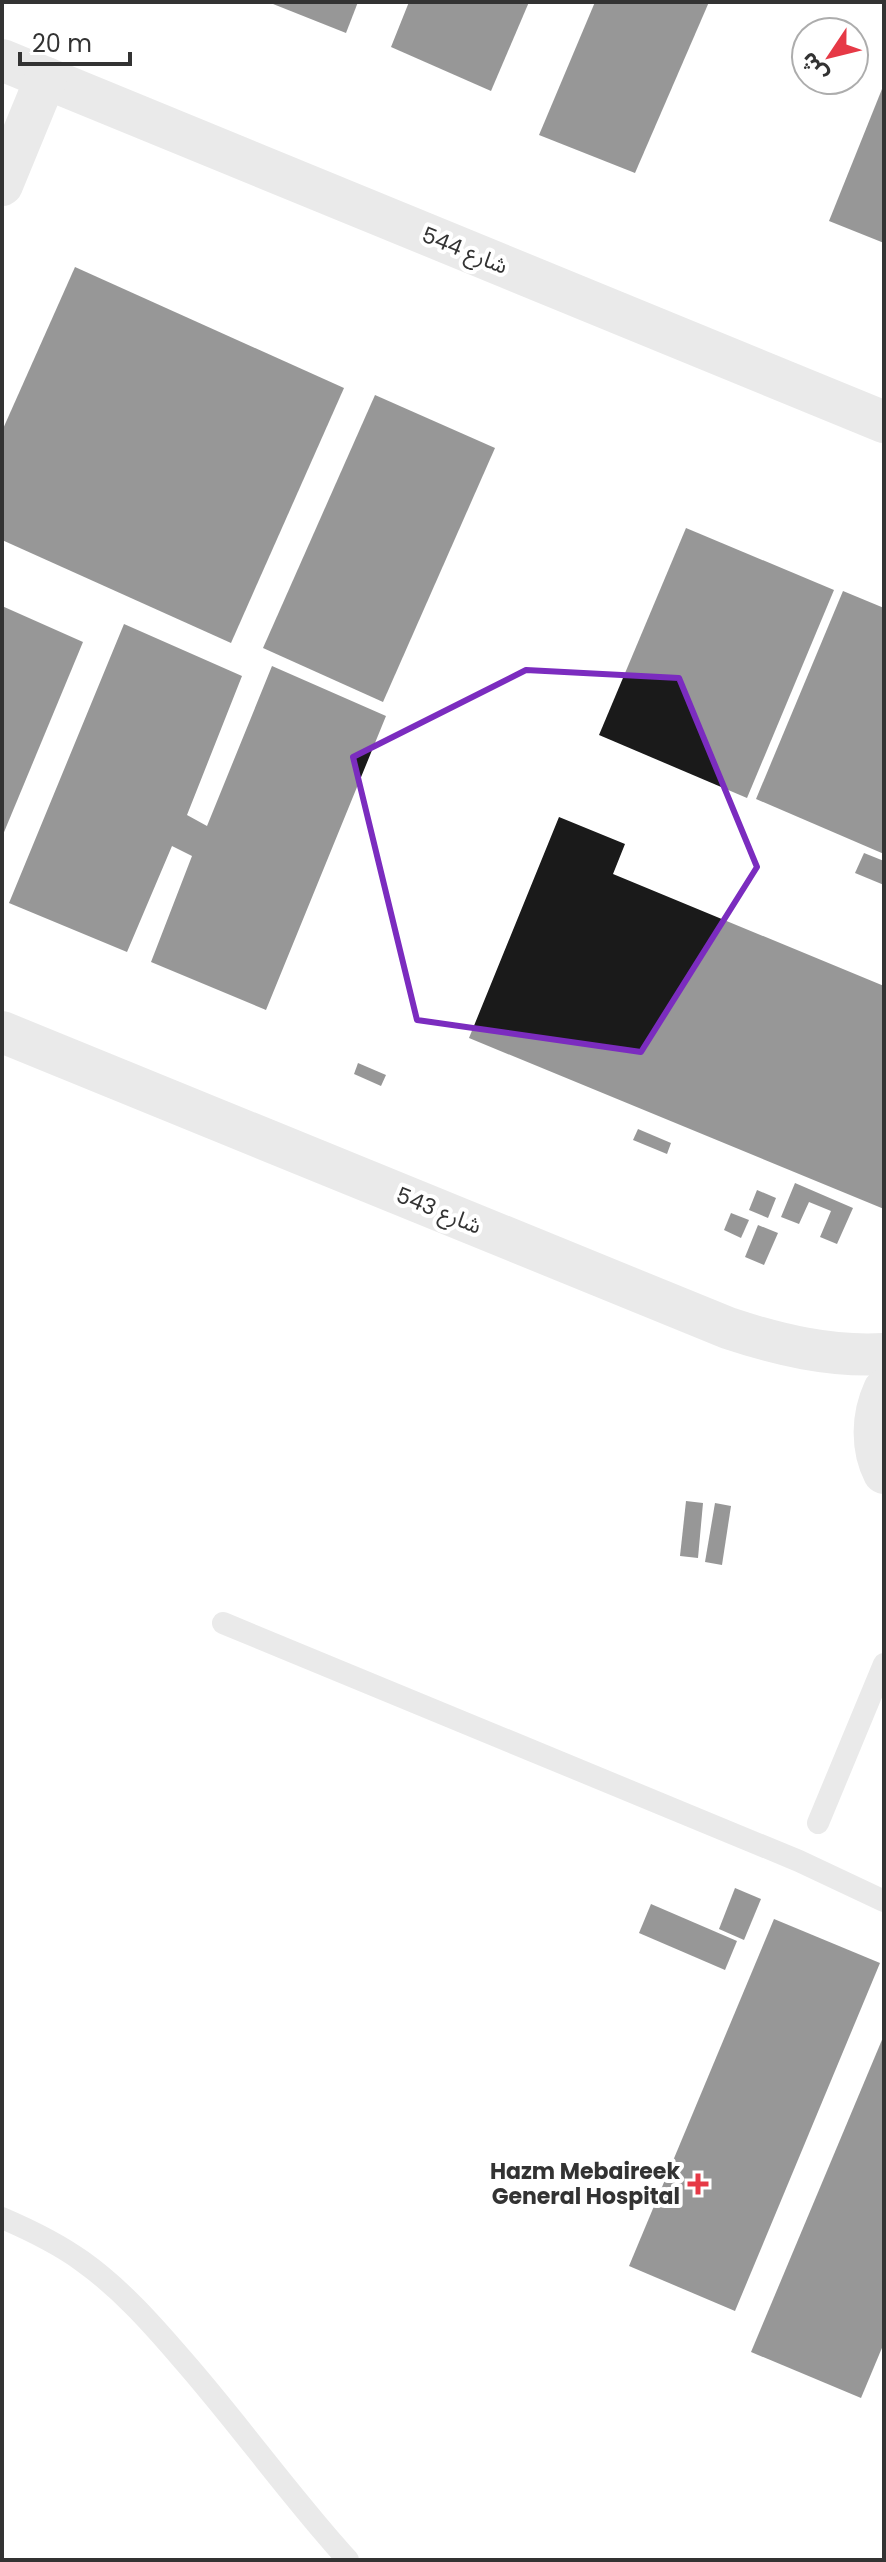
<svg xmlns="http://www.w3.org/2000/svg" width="886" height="2562" font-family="Poppins,'Noto Sans Arabic',sans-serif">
  <rect width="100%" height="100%" fill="#fff"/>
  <g fill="#1a1a1a">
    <polygon points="268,2 358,2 346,33"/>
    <polygon points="409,2 529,2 491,91 391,47"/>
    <polygon points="595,2 709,2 635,173 539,135"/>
    <polygon points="884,84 884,243 829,221"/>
    <polygon points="75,267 344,388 231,643 2,540 2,431"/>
    <polygon points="375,395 495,448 383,702 263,648"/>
    <polygon points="686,528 834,590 747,798 599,735"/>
    <polygon points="843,591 884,608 884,854 756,799"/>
    <polygon points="2,606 83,642 2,837"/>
    <polygon points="124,624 242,676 187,815 207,826 272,666 386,716 266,1010 151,962 192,856 172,846 127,952 9,903"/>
    <polygon points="559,817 625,844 613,874 884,986 884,1209 469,1038"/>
    <polygon points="864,853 884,861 884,885 855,873"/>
    <polygon points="358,1063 386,1075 381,1086 354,1074"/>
    <polygon points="638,1129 671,1143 667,1154 633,1140"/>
    <polygon points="795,1183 853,1208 837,1244 820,1237 831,1211 809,1202 799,1224 781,1217"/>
    <polygon points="757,1190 776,1198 768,1218 749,1210"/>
    <polygon points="731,1213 749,1220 741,1238 724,1230"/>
    <polygon points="758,1225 778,1233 764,1265 745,1257"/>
    <polygon points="686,1501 703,1503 698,1558 680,1556"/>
    <polygon points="715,1503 731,1506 722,1565 705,1562"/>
    <polygon points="735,1888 761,1899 744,1940 719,1929"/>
    <polygon points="651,1904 737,1941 725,1970 639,1933"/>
    <polygon points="774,1919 880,1963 735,2311 629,2266"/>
    <polygon points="884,2035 884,2343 861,2398 751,2352"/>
  </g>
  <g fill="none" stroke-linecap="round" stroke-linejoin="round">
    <g stroke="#d0d0d0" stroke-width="22">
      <polyline points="223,1623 799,1861 884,1901"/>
      <polyline points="818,1823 884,1664"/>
      <path d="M2 2218C30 2230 57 2243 82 2261 120 2288 152 2324 182 2359 239 2424 290 2496 348 2560"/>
    </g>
    <g stroke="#d0d0d0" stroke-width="42">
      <polyline points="2,60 884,422"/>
      <polyline points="2,185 46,78"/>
      <path d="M2 1032 728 1328C779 1345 830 1357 884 1354"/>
      <path d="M884 1390C872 1416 871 1448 884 1473"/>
    </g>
  </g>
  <path d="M0 0H886V2562H0ZM526 670 679 678 757 867 641 1052 417 1020 353 757Z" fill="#fff" fill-opacity=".55" fill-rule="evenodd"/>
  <path fill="none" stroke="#7b2cbf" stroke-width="6" stroke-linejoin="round" d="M526 670 679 678 757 867 641 1052 417 1020 353 757Z"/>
  <path fill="#e63946" stroke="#fff" stroke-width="3" d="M694 2172h8v8h8v8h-8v8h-8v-8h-8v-8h8z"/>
  <g text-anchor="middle" stroke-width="8" stroke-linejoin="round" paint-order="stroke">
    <g font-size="22" fill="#333" stroke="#fff">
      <text transform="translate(465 250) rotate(22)" y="8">شارع 544</text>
      <text transform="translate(439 1210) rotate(22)" y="8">شارع 543</text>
    </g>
    <g font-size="22" font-weight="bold" fill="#333" stroke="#fff" text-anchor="end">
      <text x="680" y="2179">Hazm Mebaireek<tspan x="680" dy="25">General Hospital</tspan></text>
    </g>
  </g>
  <rect width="886" height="2562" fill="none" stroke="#333333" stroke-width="8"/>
  <g transform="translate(830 56) rotate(235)"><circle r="38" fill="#ffffff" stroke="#adadad" stroke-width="2"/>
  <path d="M0-6L14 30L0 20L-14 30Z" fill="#e63946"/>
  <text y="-12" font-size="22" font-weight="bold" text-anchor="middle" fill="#333333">ش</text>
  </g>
  <path d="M20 52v12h110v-12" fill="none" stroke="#333333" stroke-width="4"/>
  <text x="32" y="52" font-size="24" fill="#333333" stroke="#ffffff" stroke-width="6" paint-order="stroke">20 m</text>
</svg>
